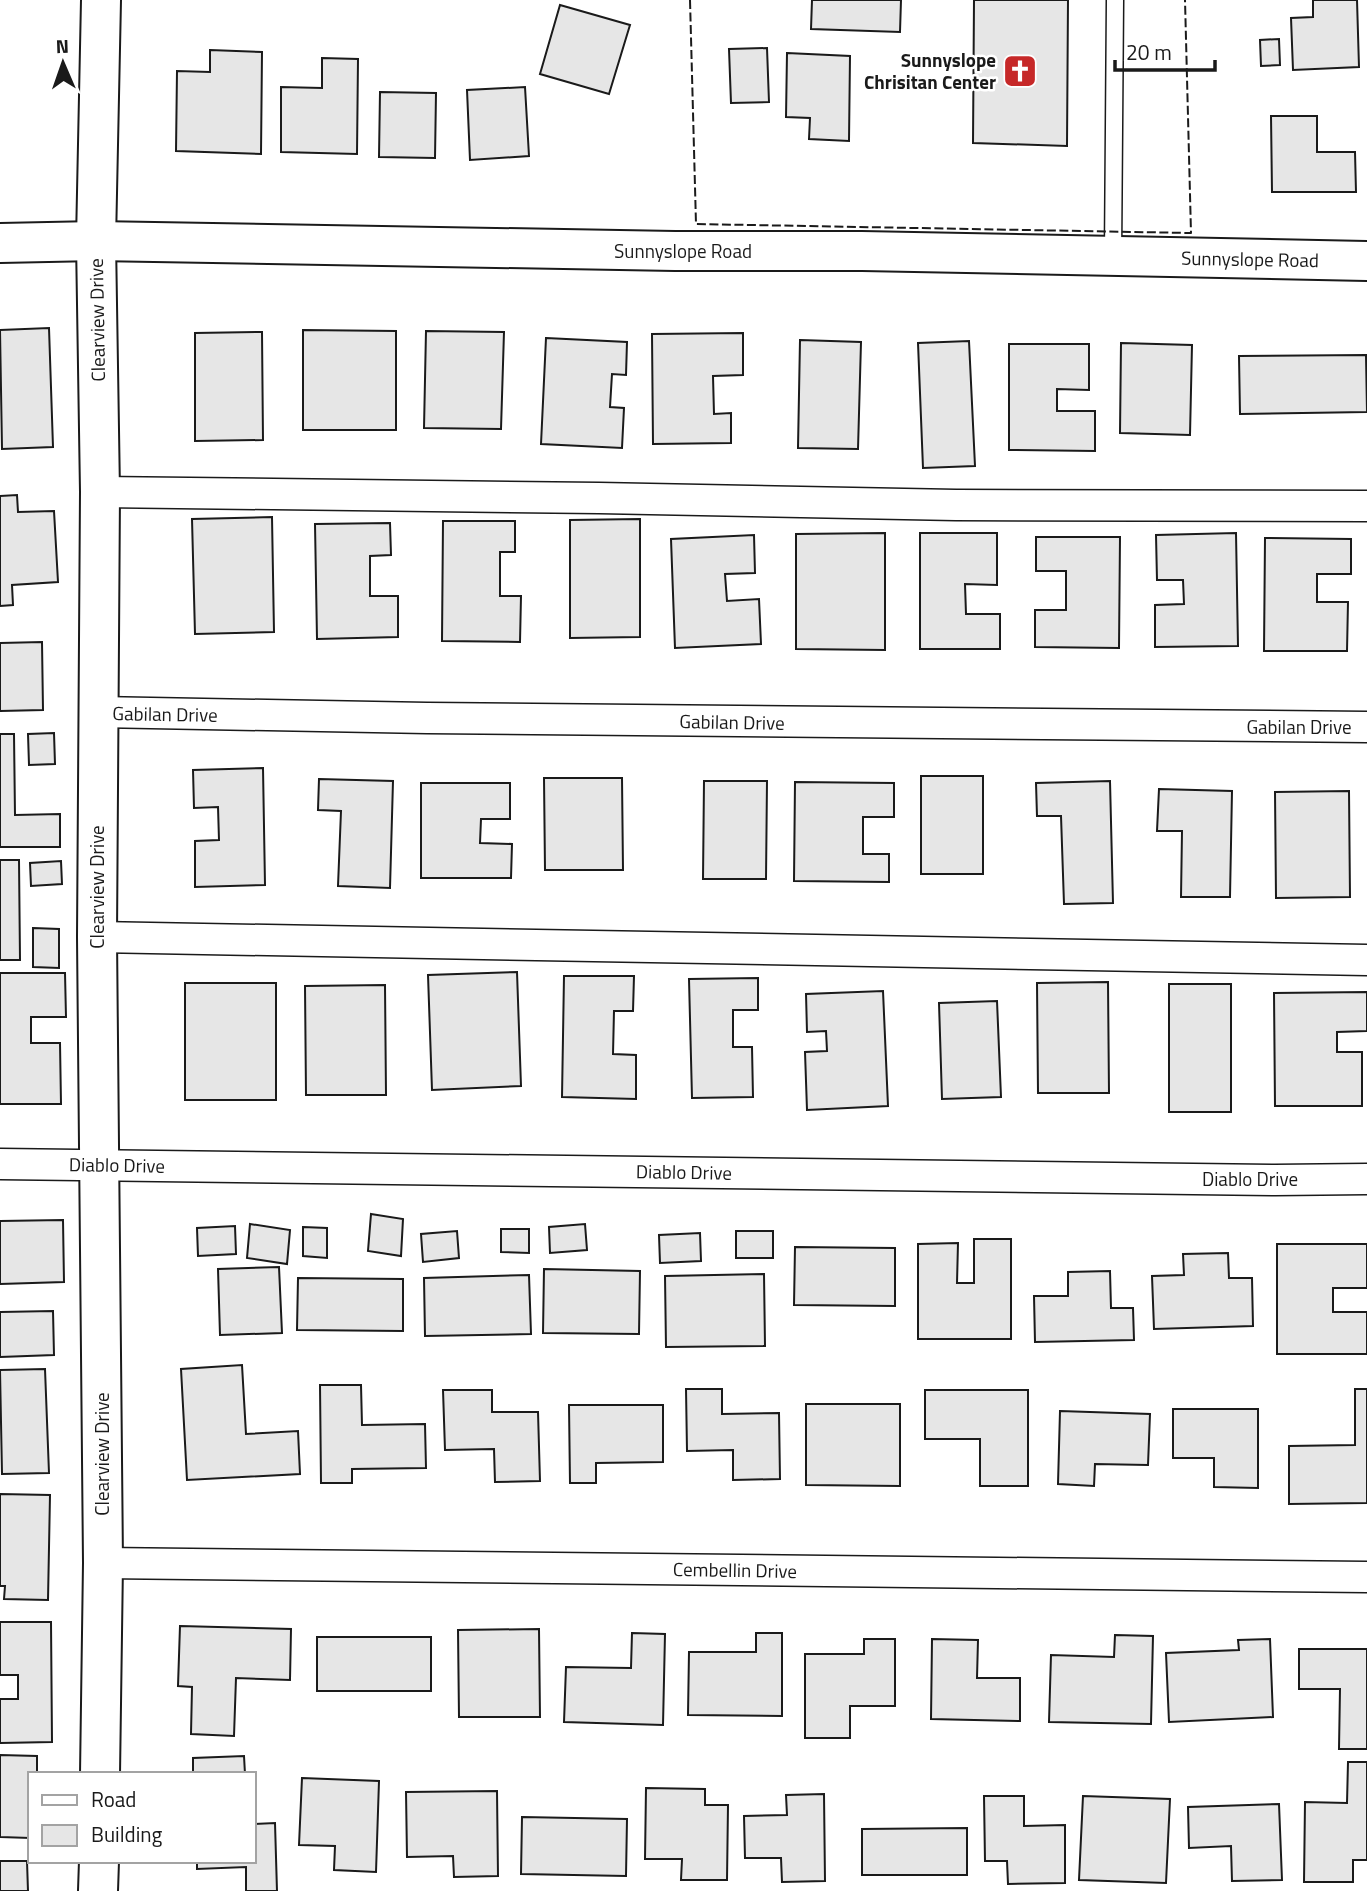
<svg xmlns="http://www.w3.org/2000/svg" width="1367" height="1891" font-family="'Titillium Web',sans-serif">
  <rect width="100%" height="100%" fill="#fff"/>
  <g fill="#e6e6e6" stroke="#1a1a1a" stroke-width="2">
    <polygon points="812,0 901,0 900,32 811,29"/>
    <polygon points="974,0 1068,0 1067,146 973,143"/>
    <polygon points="1313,0 1357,0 1359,67 1293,70 1291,18 1313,17"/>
    <polygon points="560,5 630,25 609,94 540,74"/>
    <polygon points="1279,39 1280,65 1261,66 1260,40"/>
    <polygon points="767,48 769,102 731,103 729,49"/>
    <polygon points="210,50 262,52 261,154 176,151 177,71 210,72"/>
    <polygon points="787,53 850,56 849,141 809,139 810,118 786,117"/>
    <polygon points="322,58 358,59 357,154 281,152 281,87 322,88"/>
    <polygon points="525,87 529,156 470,160 467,90"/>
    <polygon points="380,92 436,93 435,158 379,157"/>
    <polygon points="1271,116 1317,116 1317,152 1355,152 1356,192 1272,192"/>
    <polygon points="49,328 53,447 2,449 0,330"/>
    <polygon points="303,330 396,331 396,430 303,430"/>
    <polygon points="426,331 504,332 501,429 424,428"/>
    <polygon points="262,332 263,440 195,441 195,333"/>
    <polygon points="743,333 743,375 713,376 714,414 731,413 731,443 653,444 652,334"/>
    <polygon points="546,338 627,342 626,375 612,374 610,407 624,408 622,448 541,444"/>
    <polygon points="800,340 861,342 858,449 798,448"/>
    <polygon points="969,341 975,466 923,468 918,343"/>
    <polygon points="1121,343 1192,345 1190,435 1120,433"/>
    <polygon points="1009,344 1089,344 1089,390 1057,389 1057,411 1095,411 1095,451 1009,450"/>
    <polygon points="1366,355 1367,412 1240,414 1239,356"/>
    <polygon points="17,495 18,512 54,511 58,582 12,585 13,605 0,606 0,496"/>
    <polygon points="272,517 274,632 195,634 192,519"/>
    <polygon points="640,519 640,637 570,638 570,520"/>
    <polygon points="443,521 515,521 515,552 500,552 500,596 521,596 520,642 442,641"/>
    <polygon points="390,523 391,555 370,556 370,596 398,596 398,637 317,639 315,524"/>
    <polygon points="885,533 885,650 796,649 796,534"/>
    <polygon points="920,533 997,533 997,585 965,584 966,614 1000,614 1000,649 920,649"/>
    <polygon points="1236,533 1238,646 1155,647 1155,605 1184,604 1183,580 1157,580 1156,535"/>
    <polygon points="754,535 755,573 725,574 727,601 759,599 761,644 675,648 671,539"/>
    <polygon points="1036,537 1120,537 1119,648 1035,647 1035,610 1066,610 1066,571 1036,571"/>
    <polygon points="1265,538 1351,539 1351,574 1317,574 1317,602 1348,602 1347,651 1264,651"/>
    <polygon points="42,642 43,710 0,711 0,643"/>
    <polygon points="54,733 55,764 29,765 28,734"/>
    <polygon points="0,734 14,734 15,815 60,814 60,847 0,847"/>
    <polygon points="263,768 265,885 195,887 195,841 219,840 218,807 194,808 193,770"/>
    <rect x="921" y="776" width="62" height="98"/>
    <polygon points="544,778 622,778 623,870 545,870"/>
    <polygon points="319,779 393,781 390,888 338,886 341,811 318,810"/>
    <polygon points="704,781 767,781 766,879 703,879"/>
    <polygon points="1110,781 1113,903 1064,904 1061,816 1037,816 1036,783"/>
    <polygon points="795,782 894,783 894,817 863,817 863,854 889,854 889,882 794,881"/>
    <polygon points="421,783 510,783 510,819 481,819 480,843 512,844 511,878 421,878"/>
    <polygon points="1159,789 1232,791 1230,897 1181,897 1182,831 1157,831"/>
    <polygon points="1349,791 1350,897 1276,898 1275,792"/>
    <polygon points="0,860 19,860 20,960 0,960"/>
    <polygon points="61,861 62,884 31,886 30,863"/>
    <polygon points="33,928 59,929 59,968 33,967"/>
    <polygon points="517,972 521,1086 432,1090 428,975"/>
    <polygon points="0,973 65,973 66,1017 31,1017 31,1043 60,1043 61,1104 0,1104"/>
    <polygon points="564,976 634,976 633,1011 614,1011 613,1054 636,1055 636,1099 562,1097"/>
    <polygon points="758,978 758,1010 733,1010 733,1047 752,1047 753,1097 692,1098 689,979"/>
    <polygon points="1108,982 1109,1093 1038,1093 1037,983"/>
    <rect x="185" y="983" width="91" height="117"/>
    <rect x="1169" y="984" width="62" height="128"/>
    <polygon points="385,985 386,1095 306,1095 305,986"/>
    <polygon points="883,991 888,1106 807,1110 805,1052 827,1051 826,1031 807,1032 806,994"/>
    <polygon points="1367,992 1367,1031 1337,1032 1337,1052 1362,1052 1362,1106 1275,1106 1274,993"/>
    <polygon points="997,1001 1001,1097 942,1099 939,1003"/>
    <polygon points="371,1214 403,1219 401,1256 368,1251"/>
    <polygon points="63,1220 64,1282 0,1284 0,1221"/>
    <polygon points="250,1224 290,1230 287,1264 247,1258"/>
    <polygon points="585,1224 587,1250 550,1253 549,1227"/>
    <polygon points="235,1226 236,1254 198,1256 197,1228"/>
    <polygon points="303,1227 327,1228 327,1258 303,1256"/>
    <polygon points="501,1229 529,1229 529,1253 501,1252"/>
    <polygon points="457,1231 459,1258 423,1262 421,1234"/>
    <rect x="736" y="1231" width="37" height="27"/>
    <polygon points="700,1233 701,1261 660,1263 659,1235"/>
    <polygon points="974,1239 1011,1239 1011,1339 918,1339 918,1244 958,1243 957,1283 974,1283"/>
    <polygon points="1277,1244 1367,1244 1367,1288 1333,1288 1333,1312 1367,1312 1367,1354 1277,1354"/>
    <polygon points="795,1247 895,1248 895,1306 794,1305"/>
    <polygon points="1228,1253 1229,1278 1252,1278 1253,1326 1154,1329 1152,1276 1184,1275 1183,1254"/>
    <polygon points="279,1267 282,1333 220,1335 218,1269"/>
    <polygon points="544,1269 640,1271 639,1334 543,1333"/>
    <polygon points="1110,1271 1111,1308 1133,1308 1134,1340 1035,1342 1034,1296 1068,1296 1068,1272"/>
    <polygon points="764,1274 765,1346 666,1347 665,1276"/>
    <polygon points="529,1275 531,1334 425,1336 424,1278"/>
    <polygon points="298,1278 403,1279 403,1331 297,1330"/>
    <polygon points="53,1311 54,1355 0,1357 0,1312"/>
    <polygon points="242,1365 246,1434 298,1431 300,1474 187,1480 181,1369"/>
    <polygon points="45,1369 49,1473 2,1474 0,1370"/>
    <polygon points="320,1385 361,1385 362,1425 425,1424 426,1468 352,1469 352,1483 321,1483"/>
    <polygon points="686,1389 722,1389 722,1414 779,1413 780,1479 733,1480 733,1450 687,1451"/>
    <polygon points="1355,1389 1367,1389 1367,1503 1289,1504 1289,1446 1355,1445"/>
    <polygon points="443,1390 492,1390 492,1412 538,1412 540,1481 495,1482 494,1449 445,1450"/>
    <polygon points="925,1390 1028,1390 1028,1486 980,1486 980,1439 925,1439"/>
    <polygon points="806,1404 900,1404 900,1486 806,1485"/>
    <polygon points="569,1405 663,1405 663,1462 596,1463 596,1483 570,1483"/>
    <polygon points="1173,1409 1258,1409 1258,1488 1214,1487 1214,1458 1173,1458"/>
    <polygon points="1060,1411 1150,1414 1148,1465 1095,1464 1094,1486 1058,1484"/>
    <polygon points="0,1494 50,1495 48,1600 4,1599 5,1586 0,1586"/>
    <polygon points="0,1622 51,1622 52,1742 0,1743 0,1699 18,1699 18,1675 0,1675"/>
    <polygon points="180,1626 291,1629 290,1680 236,1678 234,1736 191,1734 192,1687 178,1686"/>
    <polygon points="539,1629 540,1717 459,1717 458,1630"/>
    <polygon points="632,1633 665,1634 663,1725 564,1722 566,1667 631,1668"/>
    <polygon points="756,1633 782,1633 782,1716 688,1715 689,1652 756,1652"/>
    <polygon points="1115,1635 1153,1636 1151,1724 1049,1722 1051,1655 1114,1657"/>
    <rect x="317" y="1637" width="114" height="54"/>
    <polygon points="864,1639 895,1639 895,1706 850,1706 850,1738 805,1738 805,1654 864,1654"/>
    <polygon points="932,1639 978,1640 977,1678 1020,1678 1020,1721 931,1719"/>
    <polygon points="1270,1639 1273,1717 1169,1722 1166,1653 1239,1650 1238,1640"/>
    <polygon points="1299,1649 1367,1649 1367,1749 1339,1749 1340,1689 1299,1689"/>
    <polygon points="0,1755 37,1756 37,1774 30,1774 30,1838 0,1837"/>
    <polygon points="244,1756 245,1774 193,1774 193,1758"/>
    <polygon points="1348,1762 1367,1762 1367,1860 1353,1860 1353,1882 1304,1882 1305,1802 1347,1803"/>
    <polygon points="302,1778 379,1781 376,1872 334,1870 335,1846 299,1845"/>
    <polygon points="646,1788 705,1789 705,1805 728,1805 727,1880 681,1880 682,1859 645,1859"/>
    <polygon points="497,1791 498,1876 454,1877 453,1856 407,1857 406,1792"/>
    <polygon points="824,1794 825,1881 782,1882 781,1858 745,1858 744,1816 787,1815 786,1795"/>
    <polygon points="984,1796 1024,1796 1024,1826 1065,1825 1065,1883 1008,1884 1007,1861 985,1861"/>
    <polygon points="1083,1796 1170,1799 1166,1883 1079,1880"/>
    <polygon points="1279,1804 1282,1880 1232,1881 1231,1846 1189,1848 1188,1807"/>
    <polygon points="522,1817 627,1819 626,1876 521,1874"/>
    <polygon points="275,1823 277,1891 246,1891 246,1867 197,1869 197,1861 254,1861 254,1824"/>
    <polygon points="967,1828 967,1875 862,1875 862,1829"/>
    <polygon points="0,1861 27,1861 28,1891 0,1891"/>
  </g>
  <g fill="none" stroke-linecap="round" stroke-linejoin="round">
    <g stroke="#1a1a1a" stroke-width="19">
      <polyline id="lane" points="1113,257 1115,0"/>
    </g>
    <g stroke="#1a1a1a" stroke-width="33">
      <g id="street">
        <polyline points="100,492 599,498 956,505 1367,506"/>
        <polyline points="98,712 427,718 1367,727"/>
        <polyline points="97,937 1367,960"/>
        <polyline points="0,1164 1275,1180 1367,1179"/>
        <polyline points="103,1563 1367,1577"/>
      </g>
    </g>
    <g stroke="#1a1a1a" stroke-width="42">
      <g id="secondary">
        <polyline points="0,243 96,241 675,251 862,251 1367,261"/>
        <polyline points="100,1774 103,1563 97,937 100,492 96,241 101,0"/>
        <polyline points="98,1891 99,1861"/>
      </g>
    </g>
    <use href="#lane" stroke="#fff" stroke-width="16"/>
    <use href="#street" stroke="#fff" stroke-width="30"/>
    <use href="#secondary" stroke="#fff" stroke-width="38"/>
    <polyline stroke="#1a1a1a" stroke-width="2" stroke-dasharray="9 3.5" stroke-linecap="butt" points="690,0 696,224 1191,233 1185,0"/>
  </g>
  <defs>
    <g id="church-square" transform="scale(1.75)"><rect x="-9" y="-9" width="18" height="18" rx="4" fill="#c62828" stroke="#fff"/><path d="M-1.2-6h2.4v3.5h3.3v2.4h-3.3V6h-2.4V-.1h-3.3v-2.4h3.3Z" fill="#fff"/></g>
  </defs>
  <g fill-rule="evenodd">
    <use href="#church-square" x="1020" y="71"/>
  </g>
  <g text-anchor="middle" stroke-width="5" stroke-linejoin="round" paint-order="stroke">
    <g font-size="19" font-weight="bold" fill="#1a1a1a" stroke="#fff" text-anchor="end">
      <text x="996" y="67">Sunnyslope<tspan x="996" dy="22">Chrisitan Center</tspan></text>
    </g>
    <g font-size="19" fill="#1a1a1a" stroke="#fff">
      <text x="683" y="258">Sunnyslope Road</text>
      <text transform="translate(1250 259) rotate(1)" y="7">Sunnyslope Road</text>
      <text transform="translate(97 320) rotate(-91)" y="7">Clearview Drive</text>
      <text transform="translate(165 714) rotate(1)" y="7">Gabilan Drive</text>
      <text transform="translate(732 722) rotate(1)" y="7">Gabilan Drive</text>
      <text x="1299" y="734">Gabilan Drive</text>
      <text transform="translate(97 887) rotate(-90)" y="7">Clearview Drive</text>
      <text transform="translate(117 1165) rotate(1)" y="7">Diablo Drive</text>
      <text transform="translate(684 1172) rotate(1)" y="7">Diablo Drive</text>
      <text x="1250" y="1186">Diablo Drive</text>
      <text transform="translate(102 1454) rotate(-90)" y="7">Clearview Drive</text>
      <text transform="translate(735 1570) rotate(1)" y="7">Cembellin Drive</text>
    </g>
  </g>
  <rect x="28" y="1772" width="228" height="91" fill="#ffffff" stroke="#a3a3a3" stroke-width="2"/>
  <rect x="42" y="1795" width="35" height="10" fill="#ffffff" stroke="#a3a3a3" stroke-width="2"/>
  <text x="91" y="1807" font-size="21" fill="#1a1a1a">Road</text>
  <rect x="42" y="1825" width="35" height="21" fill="#e6e6e6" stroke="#a3a3a3" stroke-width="2"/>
  <text x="91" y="1842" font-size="21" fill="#1a1a1a">Building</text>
  <g transform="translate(63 63) rotate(358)" stroke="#ffffff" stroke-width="5" paint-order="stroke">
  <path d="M0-5L12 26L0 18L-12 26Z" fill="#1a1a1a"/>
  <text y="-10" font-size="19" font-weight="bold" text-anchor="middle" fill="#1a1a1a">N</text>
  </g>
  <path d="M1115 60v10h100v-10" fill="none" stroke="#1a1a1a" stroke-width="3.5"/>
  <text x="1126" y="60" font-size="21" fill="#1a1a1a" stroke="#ffffff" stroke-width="5" paint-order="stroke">20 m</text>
</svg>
